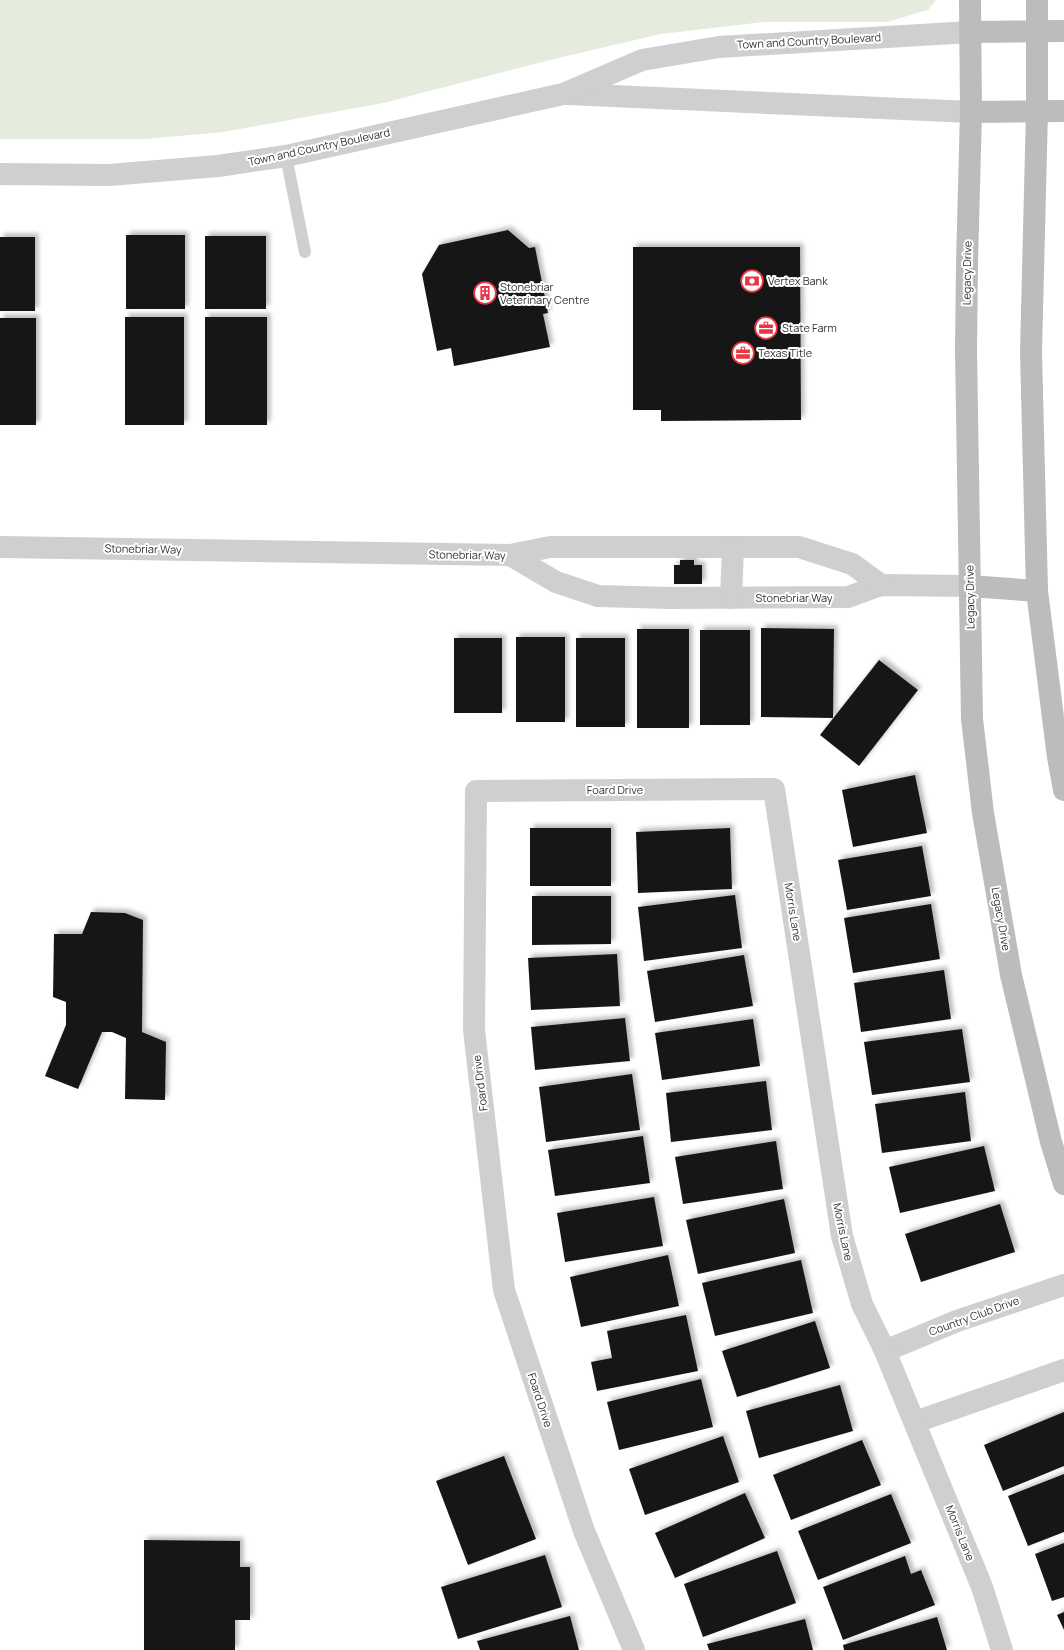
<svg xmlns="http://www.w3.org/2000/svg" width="1064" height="1650" font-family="Manrope,sans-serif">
  <defs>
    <filter id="shadow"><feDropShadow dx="3.5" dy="-3.5" stdDeviation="2" flood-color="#0004"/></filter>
  </defs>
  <rect width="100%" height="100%" fill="#fff"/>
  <polygon fill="#e5ecde" points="0,0 936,0 928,10 887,22 765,22 661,34 554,59 383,103 223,132 146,139 0,139"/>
  <g fill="#191919" filter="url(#shadow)">
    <polygon points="508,230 529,248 535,247 548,313 543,314 550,347 454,366 451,348 437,351 422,274 439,245"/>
    <rect x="126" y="235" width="59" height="74"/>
    <rect x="205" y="236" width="61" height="73"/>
    <rect x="0" y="237" width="35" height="74"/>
    <polygon points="633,247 800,247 801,420 661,421 661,410 633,410"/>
    <rect x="125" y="317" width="59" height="108"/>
    <rect x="205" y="317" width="62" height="108"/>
    <rect x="0" y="318" width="36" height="107"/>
    <polygon points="680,560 694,560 694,565 702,565 702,584 674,584 674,565 680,565"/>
    <polygon points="761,628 834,629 833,718 761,717"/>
    <rect x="637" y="629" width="52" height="99"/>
    <rect x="700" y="630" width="50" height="95"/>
    <rect x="516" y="637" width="49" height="85"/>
    <rect x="454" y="638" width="48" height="75"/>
    <rect x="576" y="638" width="49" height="89"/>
    <polygon points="879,660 918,690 859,766 820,735"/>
    <polygon points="915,775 927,833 853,847 842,790"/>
    <rect x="530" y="828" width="81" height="58"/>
    <polygon points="730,828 732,889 638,893 636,832"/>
    <polygon points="922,846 931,896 847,910 838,860"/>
    <polygon points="735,895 742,948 644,961 638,907"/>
    <polygon points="532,896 611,896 611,944 532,945"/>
    <polygon points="931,904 940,959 853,973 844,918"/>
    <polygon points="91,912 125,913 143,920 142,1032 166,1042 165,1100 125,1099 126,1038 112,1032 102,1032 78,1089 45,1076 66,1025 66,1002 53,997 54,934 82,934"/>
    <polygon points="617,954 620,1006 531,1010 528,958"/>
    <polygon points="744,955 753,1006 655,1022 647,971"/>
    <polygon points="944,970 951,1019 861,1032 854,983"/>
    <polygon points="625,1018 630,1061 535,1070 531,1027"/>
    <polygon points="753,1019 760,1066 662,1080 655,1033"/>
    <polygon points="962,1029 970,1082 872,1095 864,1042"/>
    <polygon points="632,1074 640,1130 546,1142 539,1087"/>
    <polygon points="766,1081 772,1130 671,1142 666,1093"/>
    <polygon points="965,1092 971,1141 882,1153 875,1104"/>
    <polygon points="643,1136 650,1183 555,1196 548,1150"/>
    <polygon points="776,1141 783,1189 683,1204 675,1157"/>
    <polygon points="984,1146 995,1191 900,1213 889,1167"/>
    <polygon points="654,1197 663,1246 565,1262 557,1213"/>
    <polygon points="784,1199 795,1253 698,1274 686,1220"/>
    <polygon points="1000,1204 1015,1252 921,1282 905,1234"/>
    <polygon points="668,1255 679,1306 581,1327 570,1277"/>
    <polygon points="801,1260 813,1313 715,1336 702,1283"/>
    <polygon points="686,1315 698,1371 597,1391 591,1362 612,1358 607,1331"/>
    <polygon points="815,1321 830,1368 737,1397 722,1351"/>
    <polygon points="701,1379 713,1427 619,1450 607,1402"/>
    <polygon points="840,1385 853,1431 759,1458 746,1411"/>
    <polygon points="1064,1412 1064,1466 1003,1491 984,1445"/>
    <polygon points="723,1436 739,1482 645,1515 629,1469"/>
    <polygon points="862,1440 881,1485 791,1520 773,1475"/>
    <polygon points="504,1456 536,1539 468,1565 436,1481"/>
    <polygon points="1064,1474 1064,1532 1028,1546 1008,1496"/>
    <polygon points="745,1493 765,1538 675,1578 655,1533"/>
    <polygon points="891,1494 911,1543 818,1580 798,1531"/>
    <polygon points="144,1540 240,1541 240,1567 250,1567 250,1620 235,1620 235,1650 144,1650"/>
    <polygon points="1064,1543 1064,1597 1052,1601 1035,1554"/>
    <polygon points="777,1551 796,1603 703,1637 684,1584"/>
    <polygon points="545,1555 562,1607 458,1639 441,1587"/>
    <polygon points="905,1556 911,1574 921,1570 935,1605 843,1640 823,1587"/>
    <polygon points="1064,1612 1064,1630 1057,1615"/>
    <polygon points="570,1616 579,1650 480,1650 477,1641"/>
    <polygon points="937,1617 947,1650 844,1650 843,1645"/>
    <polygon points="805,1619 813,1650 709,1650 707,1644"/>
  </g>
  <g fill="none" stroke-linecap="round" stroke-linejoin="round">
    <polyline stroke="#cfcfcf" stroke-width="12" points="286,156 305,252"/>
    <g stroke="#cfcfcf" stroke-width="22">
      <polyline points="0,547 510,555 556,582 598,596 669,598 848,597 881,585 970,586"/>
      <polyline points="510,555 550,547 799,547 852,564 881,585"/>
      <polyline points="731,598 733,547"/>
      <polyline points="885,1351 957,1321 1064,1285"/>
      <polyline points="915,1422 1064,1370"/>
      <polyline points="634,1650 584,1531 504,1290 474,1030 476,791 774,789 842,1236 862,1304 885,1351 982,1587 1002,1650"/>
    </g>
    <g stroke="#cfcfcf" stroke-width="22">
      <polyline points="568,94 971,112"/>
      <polyline points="0,174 109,175 218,166 286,156 563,94 642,60 719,47 970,32"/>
    </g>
    <g stroke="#bcbcbc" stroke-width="22">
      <polyline points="970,0 971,112 967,263 966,350 972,719 983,813 1011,975 1051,1142 1064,1184"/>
      <polyline points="1037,0 1037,111 1031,352 1037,591 1058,757 1064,790"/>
      <polyline points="970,32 1064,31"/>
      <polyline points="971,112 1064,111"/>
      <polyline points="970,586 1037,591"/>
    </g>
  </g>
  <defs>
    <g id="bank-ring" transform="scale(1.15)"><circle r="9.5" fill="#fff" stroke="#e83643" stroke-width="1.5"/><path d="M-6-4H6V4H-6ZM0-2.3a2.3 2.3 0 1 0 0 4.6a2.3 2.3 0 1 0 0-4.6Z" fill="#e83643"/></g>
    <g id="building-ring" transform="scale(1.15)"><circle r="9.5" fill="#fff" stroke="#e83643" stroke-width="1.5"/><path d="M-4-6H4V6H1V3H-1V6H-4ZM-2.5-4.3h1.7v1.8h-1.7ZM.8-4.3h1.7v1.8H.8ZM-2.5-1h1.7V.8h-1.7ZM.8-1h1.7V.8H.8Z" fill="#e83643"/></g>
    <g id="office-ring" transform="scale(1.15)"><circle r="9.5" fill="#fff" stroke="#e83643" stroke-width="1.5"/><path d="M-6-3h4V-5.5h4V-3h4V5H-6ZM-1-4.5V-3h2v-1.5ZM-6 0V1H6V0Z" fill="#e83643"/></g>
  </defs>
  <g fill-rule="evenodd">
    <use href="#bank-ring" x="752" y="281"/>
    <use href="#building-ring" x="485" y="293"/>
    <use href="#office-ring" x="766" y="328"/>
    <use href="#office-ring" x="743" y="353"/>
  </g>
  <g text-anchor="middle" stroke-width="4" stroke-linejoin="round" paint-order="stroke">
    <g font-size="11" fill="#323232" stroke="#fff">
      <text transform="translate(809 41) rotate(-3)" y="4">Town and Country Boulevard</text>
      <text transform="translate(319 147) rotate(-12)" y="4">Town and Country Boulevard</text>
      <text transform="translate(967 273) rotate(-89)" y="4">Legacy Drive</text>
      <text transform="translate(143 549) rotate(1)" y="4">Stonebriar Way</text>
      <text transform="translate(467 555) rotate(1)" y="4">Stonebriar Way</text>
      <text transform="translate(970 597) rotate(-91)" y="4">Legacy Drive</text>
      <text x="794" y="602">Stonebriar Way</text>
      <text x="615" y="794">Foard Drive</text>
      <text transform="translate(793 912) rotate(81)" y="4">Morris Lane</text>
      <text transform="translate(1001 919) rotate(80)" y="4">Legacy Drive</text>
      <text transform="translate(480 1083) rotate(-97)" y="4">Foard Drive</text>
      <text transform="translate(843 1232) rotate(78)" y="4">Morris Lane</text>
      <text transform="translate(974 1316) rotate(-20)" y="4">Country Club Drive</text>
      <text transform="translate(540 1400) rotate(72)" y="4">Foard Drive</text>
      <text transform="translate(960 1533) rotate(68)" y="4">Morris Lane</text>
    </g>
    <g font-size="11" fill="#323232" stroke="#fff" text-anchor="start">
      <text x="768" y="285">Vertex Bank</text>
      <text x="500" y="291">Stonebriar<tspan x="500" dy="13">Veterinary Centre</tspan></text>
      <text x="782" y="332">State Farm</text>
      <text x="758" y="357">Texas Title</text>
    </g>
  </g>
</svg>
